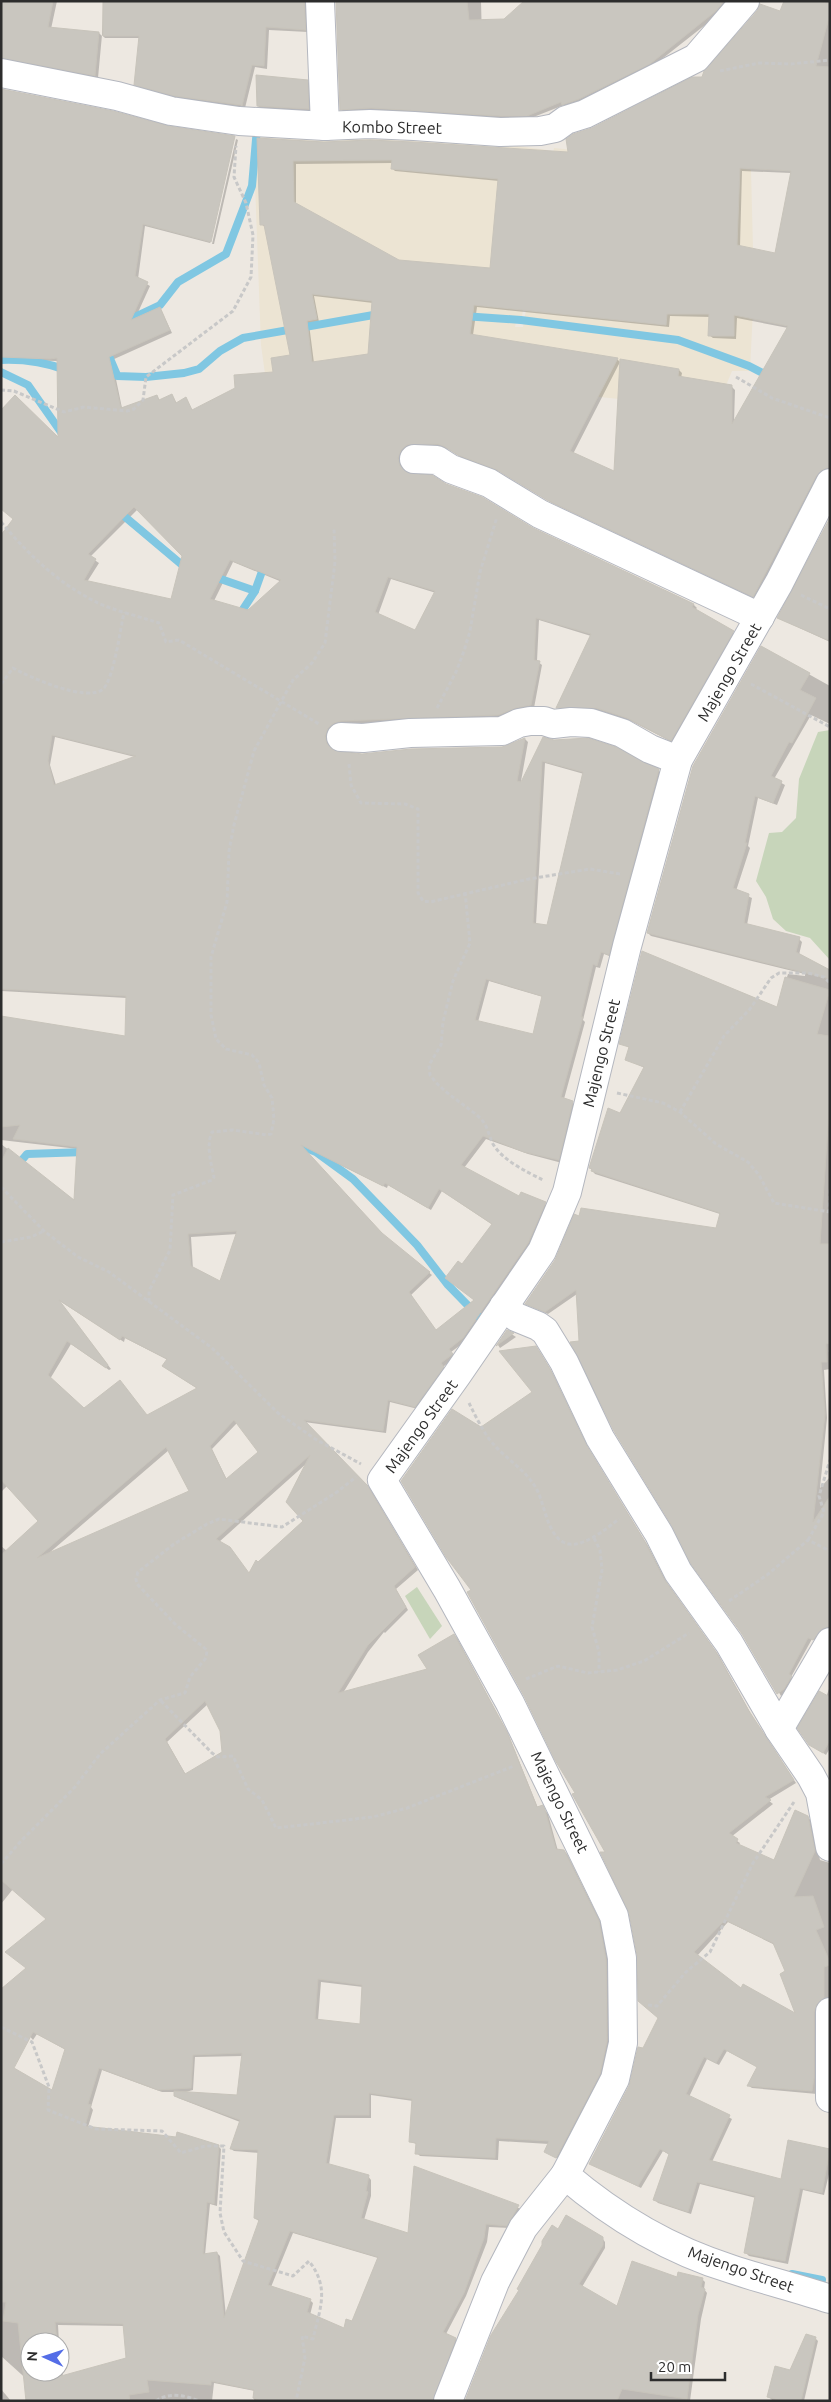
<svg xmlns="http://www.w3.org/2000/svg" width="831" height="2402" font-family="Ubuntu,sans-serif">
  <rect width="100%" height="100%" fill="#ede8e1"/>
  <polygon fill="#ece4d3" points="253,129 414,132 547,150 521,323 516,322 515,327 523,327 554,148 708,163 751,170 754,288 750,371 732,371 722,395 687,406 504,387 269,403 261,345"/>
  <g fill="#c7d5ba">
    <polygon points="830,730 830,960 810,938 786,931 773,919 766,897 756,881 769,833 782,832 796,818 799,779 818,732"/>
    <polygon points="417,1587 442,1626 430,1639 405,1596"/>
  </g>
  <g fill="#0003" fill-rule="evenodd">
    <polygon points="1,1 57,1 51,29 99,33 102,36 103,1 309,1 308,32 269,30 267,69 255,67 245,108 178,98 139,87 136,84 140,38 105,38 102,35 98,78 1,61"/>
    <polygon points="337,1 481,1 482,40 523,4 522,1 730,1 719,14 653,66 582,102 566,107 564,105 531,118 504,119 344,112 341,109"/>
    <path d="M785 1H830V471L757 599 552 503 501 472 462 458 449 449 418 446 403 454 401 463 403 471 694 605 697 608 695 610 736 635 674 743 631 721 600 711 561 710 558 708 591 636 539 620 537 661 542 665 534 708 502 718 345 724 328 740 333 752 362 755 503 748 525 739 528 742 520 787 543 738 658 770 662 774 612 957 604 954 600 968 596 967 583 1020 585 1022 564 1099 576 1105 562 1163 528 1154 486 1139 464 1168 520 1198 545 1204 548 1207 531 1247 466 1341 451 1352 455 1357 443 1367 446 1371 418 1409 390 1402 386 1433 304 1422 371 1491 418 1570 396 1589 408 1610 385 1633 384 1632 368 1652 343 1693 429 1670 454 1635 457 1638 509 1736 538 1808 542 1807 548 1814 558 1851H564L567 1854 602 1925 609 1964 610 2045 603 2077 560 2160 546 2152 549 2144 499 2141 498 2160 420 2156 417 2153 418 2145 410 2141 413 2101 371 2095V2118H336L329 2165 368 2176 371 2180V2196L364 2220 409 2235 415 2167 521 2209 510 2228 489 2227 487 2242 466 2296 446 2334 459 2342 436 2401H254L255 2391 214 2383 212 2401H51L1 2356V2057L46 2105 70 2085 66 2050 37 2034 33 2040 1 2002 28 1968 47 1919 13 1889 1 1904V1546L7 1551 40 1521 8 1485 1 1492V1144L76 1202 78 1149 1 1140V1018L126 1038 127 998 1 991V537L15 520 59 440 58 361 7 360 4 356 168 128 235 138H233L210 243 145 226 138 279 150 286 135 319 160 308 172 333 112 360 122 408 157 396 160 401 172 395 177 404 185 399 193 411 274 373 292 356 265 227 261 224 259 139 569 154 593 129 703 78 781 12ZM393 163 392 168 395 171 499 181 491 270 398 261 296 205V164ZM742 171 791 173 776 255 740 247ZM314 296 373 303 369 355 314 363 309 324 319 322ZM477 307 669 327 670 316 710 317 709 335 713 338 736 339 737 318 788 328 734 422 735 390 732 387 681 378 682 373 679 370 615 473 573 454 620 362 617 359 473 335ZM138 509 183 556 172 601 87 582 99 563 90 557ZM233 562 282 582 248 612 214 601ZM391 579 436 593 416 632 378 615ZM55 737 135 757 56 785 50 765ZM545 763 584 774 548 926 536 924ZM489 981 543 997 534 1035 478 1022ZM300 1145 387 1188 388 1185 431 1210 442 1191 493 1225 462 1266 475 1300 436 1331 411 1295 432 1275 382 1235ZM238 1234 221 1283 193 1269 191 1237ZM58 1300 124 1342 125 1338 168 1360 164 1366 167 1369 198 1389 148 1417 83 1410 50 1379 71 1344 109 1370 111 1369ZM237 1423 260 1452 227 1480 212 1449ZM169 1450 191 1492 48 1554ZM307 1463 305 1521 259 1564 250 1575 219 1542ZM208 1704 222 1731 223 1752 186 1775 167 1742ZM321 1982 363 1987 361 2026 318 2020ZM243 2056 238 2096 182 2093 193 2090 195 2057ZM102 2070 162 2092H176L175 2095 178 2098 240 2122 231 2149 234 2151 259 2153 255 2218 260 2222 226 2316 220 2256 217 2253 205 2255 210 2204 217 2206 221 2149 218 2146 88 2127 93 2110 91 2107ZM293 2233 378 2258 352 2322 345 2330 310 2315 313 2303 310 2300 271 2287ZM58 2325 124 2326 127 2359 63 2377 60 2349V2372H30V2342H59Z"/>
    <polygon points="307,81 310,84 311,112 261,109 258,106"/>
    <polygon points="236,139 238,140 214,244 212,244"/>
    <polygon points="830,520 830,642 778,618"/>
    <polygon points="762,648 830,686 830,724 811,715 774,779 785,785 777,805 758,798 748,846 750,848 736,891 752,898 747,925 799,939 802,942 799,955 830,972 830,1369 824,1370 827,1418 820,1488 830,1477 830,1630 817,1642 812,1639 791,1677 794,1680 787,1692 781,1696 580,1342 577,1294 548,1314 526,1304 717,1229 720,1214 595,1174 590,1168 645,1068 626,1059 630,1048 621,1043 777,1009 788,974 805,976 805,974 651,936 648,933"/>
    <polygon points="507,1331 516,1337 500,1348 498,1345"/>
    <path d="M539 1351 553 1374 589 1451 648 1546 667 1583 719 1656 752 1716 796 1783 768 1800 773 1804 731 1837 740 1843 739 1845 775 1862 808 1817 811 1821 820 1860 830 1863V2000L817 2094 752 2088 749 2086 758 2067 727 2051 719 2065 707 2059 689 2097 732 2119 712 2162 782 2180 830 2150V2170L824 2195 803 2190 788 2264 749 2256 746 2253 756 2198 700 2184 691 2214 658 2203 655 2200 670 2155 663 2151 641 2188 590 2163 630 2086 643 2049 660 2018 639 1955 629 1909 607 1853 473 1590 481 1428 534 1393ZM728 1922 775 1945 787 1972 797 2016 741 1990 697 1956Z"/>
    <polygon points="830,1686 830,1748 826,1755 810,1744"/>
    <polygon points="558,2231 602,2238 605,2242 605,2248 582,2287 617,2308 678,2278 702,2279 705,2282 704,2289 707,2293 701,2319 690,2401 472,2401"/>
    <polygon points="815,2338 818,2341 804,2401 772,2400 769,2397"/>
    <polygon points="1,2389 11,2401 1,2401"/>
  </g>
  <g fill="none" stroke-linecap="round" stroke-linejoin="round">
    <g stroke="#80c7e2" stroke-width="8">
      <polyline points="463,316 521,320 678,340 749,366 770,377"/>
      <polyline points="124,322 160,305 178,282 226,254 252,186 257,128"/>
      <polyline points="106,349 117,375"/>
      <path d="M1 360C25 359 44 362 66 370"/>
      <polyline points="103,371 112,371 117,376 146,377 184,373 199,369 220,351 243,338 379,314"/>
      <polyline points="1,372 28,385 63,435"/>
      <polyline points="118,511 181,564 189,567"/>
      <polyline points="212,576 255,591"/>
      <polyline points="238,617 255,591 265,563"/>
      <polyline points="294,1143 316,1152 353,1179 417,1245 448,1285 483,1321"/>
      <polyline points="17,1166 27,1154 85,1152"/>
      <polyline points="792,2274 822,2280"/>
    </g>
  </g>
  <g fill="#c9c6bf" stroke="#c8c4bb" fill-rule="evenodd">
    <polygon points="1,1 53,1 48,27 99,32 95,76 1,58"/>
    <polygon points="103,1 304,1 306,30 266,27 264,66 252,65 242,106 241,105 174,96 134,85 139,36 103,36"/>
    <polygon points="336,1 467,1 469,20 504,19 524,1 724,1 716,11 650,64 579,99 562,105 561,102 527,116 500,116 371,108 340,110"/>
    <path d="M784 1H819L830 4V14L816 66 830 67V467L822 470 816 476 753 597 547 500 497 470 458 455 445 447 438 444 407 445 401 450 398 458 400 466 406 472 432 475 446 484 482 497 533 528 694 604 692 607 734 631 671 741 627 718 596 708H556L591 634 536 618 534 660 540 661 531 705 516 708 498 715 341 721 334 723 328 728 325 736 327 744 333 750 362 754 411 749 502 747 525 738 517 781 521 782 543 737 554 740 588 738 616 747 659 769 609 955 601 952 597 966 593 964 581 1017H583L561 1097 573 1101 559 1160 524 1152 483 1136 461 1165 519 1196 521 1192 546 1202 528 1243 463 1338 449 1349 453 1354 441 1363 444 1367 415 1407 388 1400 383 1431 304 1420 368 1486 415 1567 394 1586 406 1607 368 1645 338 1693 427 1669 418 1655 454 1634 507 1732 537 1807 543 1805 545 1810 556 1849 564 1850 599 1921 606 1960 607 2041 600 2074 556 2158 544 2152 549 2141 496 2138 495 2158 415 2154 416 2143 409 2142 412 2099 369 2093V2115H334L326 2163 369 2175 366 2191 368 2192 361 2218 408 2233 414 2166 519 2205 507 2226 486 2224 484 2238 464 2293 443 2332 456 2338 433 2401H261L253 2398 254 2390 211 2381V2385L147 2380 149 2392 129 2395 130 2401H26L18 2323 3 2321 6 2302H1V1989L26 1968 5 1952 46 1919 1 1880V1555L38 1521 1 1480V1162L8 1148 74 1200 77 1147 13 1139 20 1125 1 1127V1016L125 1036 126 996 1 989V535L13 519 1 509V410L15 395 58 437 57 358 50 359 1 357V89L113 111 169 126 235 136 211 242 143 224 135 276 148 282 131 320 160 307 170 330 109 357 121 408 157 395 159 400 172 394 176 403 186 397 192 410 235 388 234 375 273 372 271 358 290 355 264 225H260L257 138 324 142 370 140 413 142 568 152 566 139 573 134 592 128 692 77H702L704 71 757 11 760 4 780 11ZM392 160 391 169 498 179 490 268 399 260 294 202 293 161ZM740 168 791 171 775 253 737 245ZM312 294 372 301 368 354 312 362 307 321 317 319ZM474 305 666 325 667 314H709L708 336H734V315L788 326 732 424V385L678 376 679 369 620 359 614 471 570 451 618 358 470 334ZM134 507 182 556 171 599 84 580 96 559 88 554ZM230 560 281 580 248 610 210 599ZM388 577 435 591 415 630 375 612ZM52 735 136 756 54 785 48 761ZM542 761 583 772 547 925 533 923ZM486 979 542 996 533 1034 475 1020ZM301 1145 383 1186 385 1183 428 1208 439 1189 492 1224 462 1264 458 1261 445 1278 474 1300 436 1330 409 1292 430 1272 382 1233ZM237 1231 220 1281 191 1266 188 1234ZM59 1300 120 1340 122 1336 167 1359 162 1366 197 1388 147 1415 120 1380 84 1408 48 1375 67 1341 106 1368 108 1365ZM234 1420 258 1452 226 1479 210 1446ZM166 1447 189 1491 37 1558ZM310 1455 286 1502 303 1521 258 1562 256 1560 249 1573 230 1547 216 1539ZM205 1701 220 1731 222 1752 185 1774 165 1739ZM318 1979 362 1985 360 2024 315 2019ZM33 2032 65 2049 52 2090 14 2068ZM242 2053 237 2095 174 2091V2096L240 2120 230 2149 258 2150 254 2218 259 2220 224 2318 217 2252 203 2254 207 2202 214 2204 219 2145 177 2132 176 2137 85 2126 91 2105 88 2104 99 2068 158 2090 191 2088 193 2055ZM290 2231 378 2257 352 2321 346 2319 344 2328 307 2312 311 2299 268 2285ZM55 2322 123 2324 126 2358 61 2376 60 2371 30 2372V2342H57Z"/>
    <polygon points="256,75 308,80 309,109 257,106"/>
    <polygon points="830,518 830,641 777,618"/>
    <polygon points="761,646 810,673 800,690 816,698 792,743 789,742 771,776 782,781 773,803 755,796 745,843 747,843 733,888 749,894 744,923 800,937 796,952 830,970 830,979 647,933 693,766"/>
    <polygon points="642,951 777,1007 785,977 830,990 817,1034 829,1036 830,1097 820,1244 830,1244 830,1343 826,1344 827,1362 821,1362 825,1414 813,1522 830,1496 830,1626 822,1629 813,1640 808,1638 789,1674 792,1676 784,1689 777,1694 742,1634 691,1564 672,1526 614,1431 570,1342 579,1341 576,1290 545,1312 525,1304 555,1260 574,1214 579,1216 581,1208 716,1228 720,1213 591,1171 592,1169 589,1168 608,1108 620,1113 644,1067 625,1060 629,1047 619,1044"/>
    <polygon points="507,1330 514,1333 496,1346"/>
    <path d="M536 1346 550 1369 587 1446 645 1542 664 1579 716 1652 749 1711 794 1780 765 1797 771 1800 729 1833 738 1839 736 1843 774 1860 795 1810 808 1816 815 1851 794 1897 813 1896 824 1927 816 1930 830 1962V1965L824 1967V1998L817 2004 814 2012V2078L812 2091 747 2086 757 2067 724 2049 716 2063 704 2057 686 2094 730 2115 709 2160 781 2179 788 2140 830 2149 822 2193 800 2188 785 2261 744 2253 755 2196 697 2182 688 2212 653 2200 669 2154 660 2149 638 2186 589 2164 629 2086 638 2047 643 2048 658 2018 638 2001 637 1955 629 1913 600 1852H605L572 1794 575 1793 555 1760 524 1696 467 1592 471 1590 446 1557 401 1481 452 1409 481 1427 532 1392 499 1351ZM725 1920 773 1943 785 1971 780 1974 795 2013 743 1984 741 1988 694 1952Z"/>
    <polygon points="819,1691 830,1697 830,1740 823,1753 809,1745 797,1728"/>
    <polygon points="566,2215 603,2237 603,2245 579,2284 617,2306 632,2261 677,2277 678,2272 703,2278 701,2287 705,2289 698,2315 687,2399 622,2389 617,2401 465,2401 491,2335 519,2290 517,2289 542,2245 542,2241 552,2225 558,2229"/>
    <polygon points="806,2334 816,2337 801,2401 782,2401 767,2397 775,2366 790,2370"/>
  </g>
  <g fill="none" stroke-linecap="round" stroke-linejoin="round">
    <g stroke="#b4b7bf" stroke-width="30">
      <g id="street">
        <polyline points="320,1 325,126"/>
        <polyline points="1,73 117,96 171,111 239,121 325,126 370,124 414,126 500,132 540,131 555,128 566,120 585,114 696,58 745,1"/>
        <polyline points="414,459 437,460 451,469 489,483 540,514 760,617"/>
        <path d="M830 483 779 583 678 760 627 946 567 1192 542 1251 457 1375 382 1480 447 1589 510 1703 614 1916 622 1958 623 2043 615 2079 565 2175C613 2216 670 2250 731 2269 764 2280 797 2288 830 2299"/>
        <polyline points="341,737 363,738 410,733 502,731 519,723 530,721 544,721 553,724 571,722 591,723 622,733 650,749 678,760"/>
        <polyline points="504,1306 516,1317 538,1326 545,1331 564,1362 600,1438 659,1534 678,1572 729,1643 779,1729 811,1776 820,1793 830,1847"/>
        <polyline points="779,1729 830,1642"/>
        <polyline points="830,2012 830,2098"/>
        <polyline points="448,2401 495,2282 523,2228 565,2175"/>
      </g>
    </g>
    <g stroke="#c8c8c8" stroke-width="3" stroke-dasharray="4 2.5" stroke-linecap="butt">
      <polyline points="720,71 759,63 791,64 830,60"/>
      <polyline points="736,377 772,398 830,418"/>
      <polyline points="1,390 14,391 64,412 84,407 127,411 134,409 143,400 146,377 233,311 251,277 253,235 246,203 234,177 236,146"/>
      <path d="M1 522C27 553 57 582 94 601 114 611 138 616 159 623L166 642 179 640 319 724"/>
      <polyline points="801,595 830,609"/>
      <path d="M1 684 13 668C29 677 87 703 103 689 113 681 121 627 124 612"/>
      <polyline points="751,684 830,727"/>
      <polyline points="437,708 456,672 464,651 470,631 480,572 497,517"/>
      <polyline points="349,764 351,785 361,803 405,804 418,809 418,893 423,901 430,902 529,879 590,869 620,874"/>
      <path d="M465 892 470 943 453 981 443 1022 441 1045 429 1065 430 1075C443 1093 463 1103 479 1117 488 1125 488 1134 493 1144 502 1160 527 1172 543 1180"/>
      <polyline points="617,1093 663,1103 680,1112 716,1144 748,1162 759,1175 774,1203 830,1212"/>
      <polyline points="680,1112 724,1036 750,1009 771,978 779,973 808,973 824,977 830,983"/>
      <polyline points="1,1187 44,1231 78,1257 109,1272 212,1348 278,1413 315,1439 361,1464"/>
      <polyline points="829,1213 830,1188"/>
      <polyline points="1,1242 31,1237 44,1231"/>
      <path d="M149 1302V1291L170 1250 173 1195 212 1180 214 1177C211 1164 206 1144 212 1132L233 1130 267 1135 271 1134 274 1119 272 1098 264 1085 259 1063 252 1055 226 1049 216 1039 211 1015V957L227 902 229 851 234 825 254 751 293 680 312 663 325 643 335 562 334 527"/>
      <polyline points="830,1350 830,1352"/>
      <path d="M469 1403C476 1417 484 1434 495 1446 508 1460 528 1472 537 1490 545 1505 547 1535 565 1543 581 1550 607 1528 619 1519"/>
      <polyline points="594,1538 600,1550 602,1570 592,1627 599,1652 599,1672"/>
      <polyline points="808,1540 824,1512 819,1496 830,1460"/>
      <polyline points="729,1601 767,1575 808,1540 830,1551"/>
      <polyline points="526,1679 558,1666 588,1673 617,1670 644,1661 689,1633"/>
      <polyline points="161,1701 212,1753 218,1757 233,1756 248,1789 262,1800 276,1828 373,1817 407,1808 514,1766"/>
      <polyline points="1,1864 20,1842 75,1787 100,1754 160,1700 185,1693 190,1677 206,1658 207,1650 176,1625 137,1584 136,1579 138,1572 174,1544 207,1524 219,1519 282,1527 337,1492 356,1477"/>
      <polyline points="648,2005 657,2006 686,1972 710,1952 753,1863 794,1802"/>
      <path d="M1 2027 32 2042 49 2087 48 2110 96 2129 162 2131 181 2153 205 2146H224L220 2213 224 2232 243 2261 293 2276 309 2261C330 2288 320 2308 313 2339L302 2336 305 2358 296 2401"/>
      <path d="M156 2401C169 2392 185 2395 199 2401"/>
    </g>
    <use href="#street" stroke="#fff" stroke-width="28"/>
  </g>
  <g text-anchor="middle" stroke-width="4.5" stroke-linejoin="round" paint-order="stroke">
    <g font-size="16" fill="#2d2d2d" stroke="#fff">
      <text transform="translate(392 127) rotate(1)" y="6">Kombo Street</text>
      <text transform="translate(729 672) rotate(-60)" y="6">Majengo Street</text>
      <text transform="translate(601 1053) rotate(-76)" y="6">Majengo Street</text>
      <text transform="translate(421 1426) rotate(-54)" y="6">Majengo Street</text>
      <text transform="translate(560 1802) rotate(64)" y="6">Majengo Street</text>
      <text transform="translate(741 2269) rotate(19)" y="6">Majengo Street</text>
    </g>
  </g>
  <rect width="831" height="2402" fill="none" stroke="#2d2d2d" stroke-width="5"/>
  <g transform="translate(45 2357) rotate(273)"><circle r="24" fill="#ffffff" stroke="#ababab"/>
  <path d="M0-4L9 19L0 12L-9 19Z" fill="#546de7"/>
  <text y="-8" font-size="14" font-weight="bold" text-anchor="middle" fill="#2d2d2d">N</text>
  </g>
  <path d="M651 2372v8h74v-8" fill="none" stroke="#2d2d2d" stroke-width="2.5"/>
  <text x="658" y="2372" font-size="15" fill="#2d2d2d" stroke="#ffffff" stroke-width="4" paint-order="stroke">20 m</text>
</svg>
